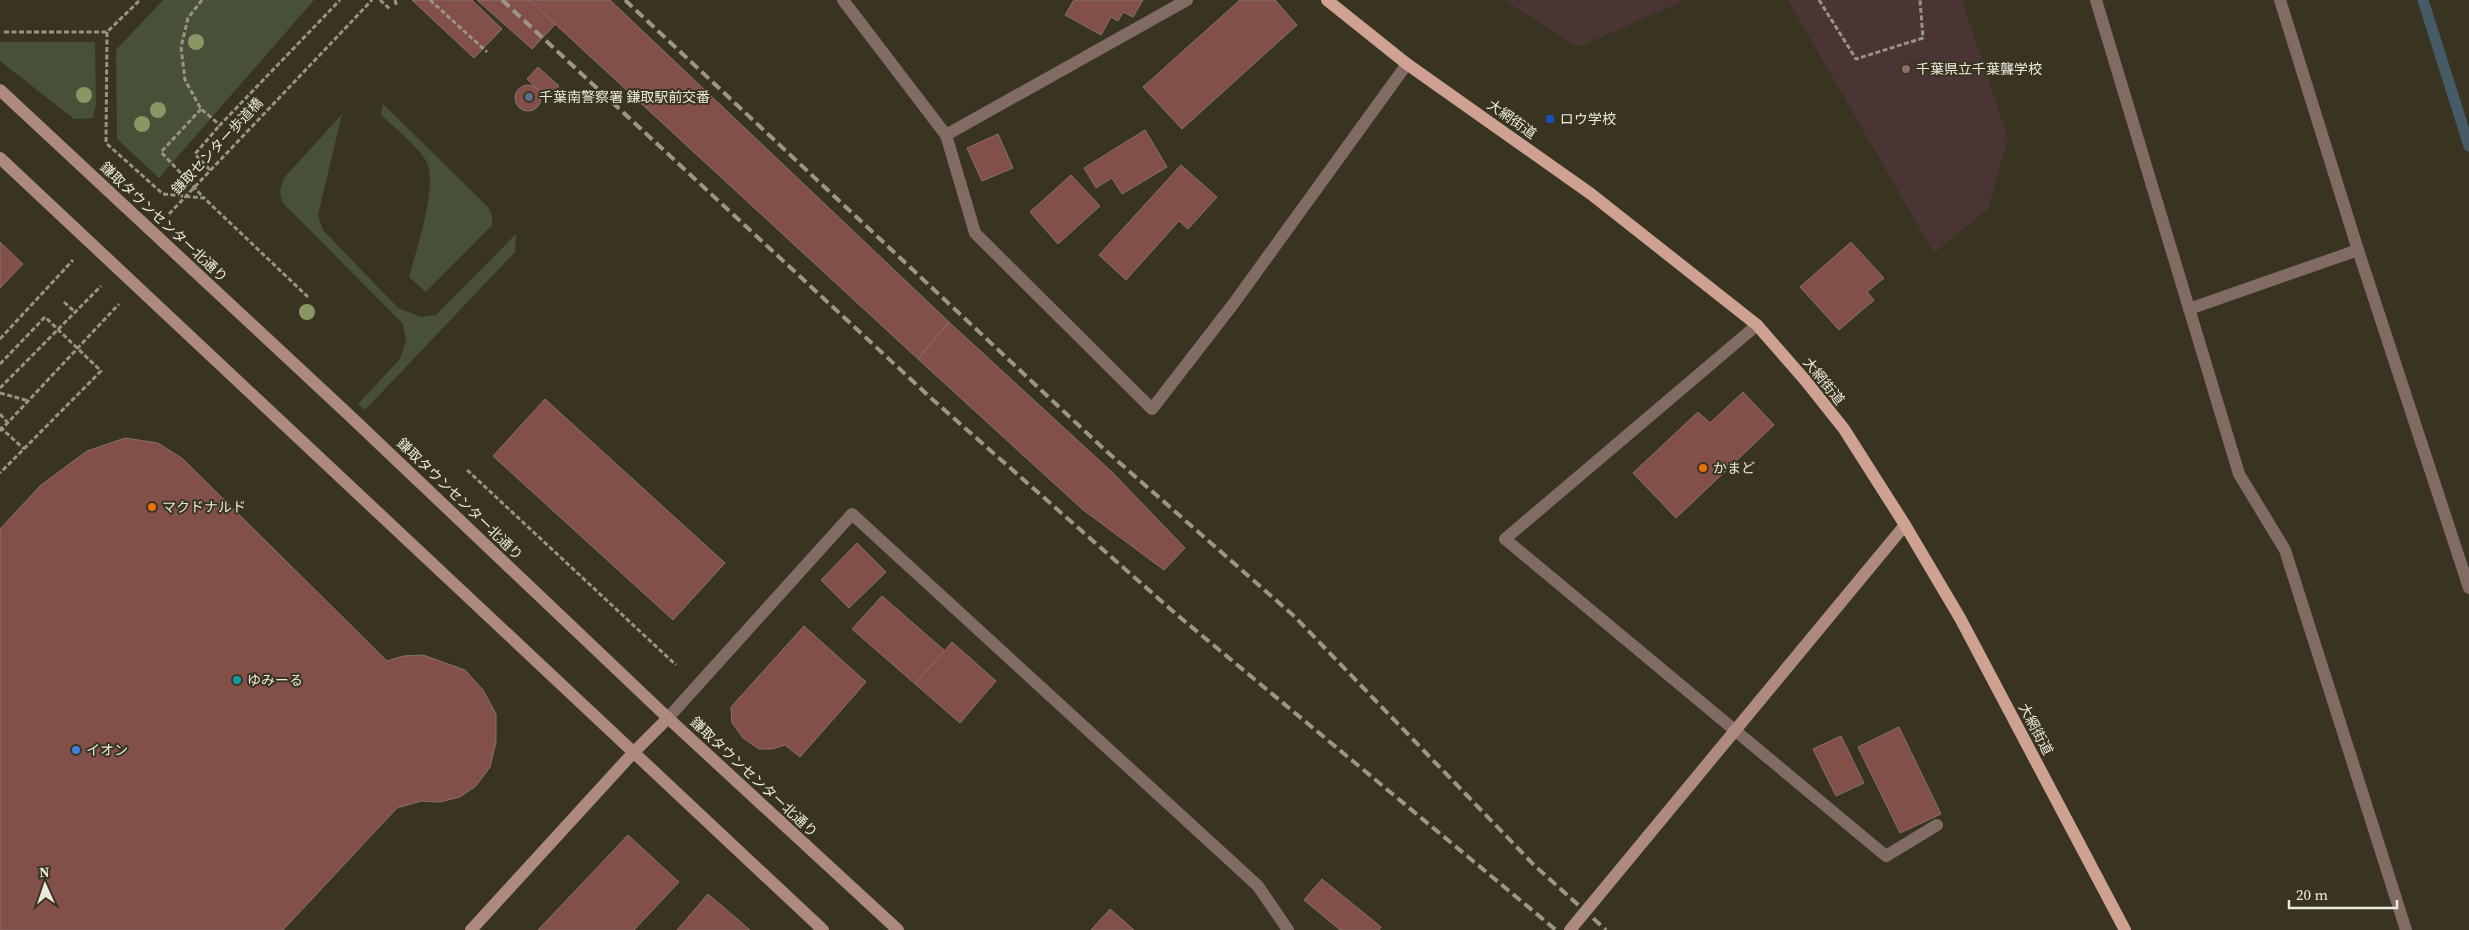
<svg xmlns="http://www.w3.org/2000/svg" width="2469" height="930" font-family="'Source Serif 4','Noto Sans JP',serif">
  <rect width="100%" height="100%" fill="#383421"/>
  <g fill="#4a3534">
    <polygon points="1504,0 1686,0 1578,47"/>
    <polygon points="1788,0 1962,0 2008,138 1988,209 1934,253"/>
  </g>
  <g fill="#485037">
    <polygon points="163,0 314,0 159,178 117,139 116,50"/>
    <polygon points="0,42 95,42 96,104 93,118 74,119 0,61"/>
    <path d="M383 104 488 207 492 215V225L426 292 409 277C416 250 440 182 425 159 417 146 393 126 381 115Z"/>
    <polygon points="342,114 318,215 323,230 398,308 421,317 436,315 516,234 515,252 365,410 358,404 400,359 406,340 403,324 282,202 280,191 284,178"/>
  </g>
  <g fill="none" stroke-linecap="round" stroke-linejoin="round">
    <polyline stroke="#475b66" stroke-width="11" points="2423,0 2469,146"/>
  </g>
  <g fill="#825049" stroke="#89706c">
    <polygon points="412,0 472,0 502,29 474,58"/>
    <polygon points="477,0 590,0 625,40 613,52 566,13 532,49"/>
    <polygon points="529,0 610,0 949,322 918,359"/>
    <polygon points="1074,0 1143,0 1133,17 1123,12 1118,21 1111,17 1101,35 1065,15"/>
    <polygon points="1240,0 1275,0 1297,25 1182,129 1143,87"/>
    <polygon points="538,67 559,86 547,98 527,79"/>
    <circle cx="528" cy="98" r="13"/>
    <polygon points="1145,130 1167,167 1122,194 1112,178 1096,188 1084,168"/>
    <polygon points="998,134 1013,168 982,181 967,148"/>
    <polygon points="1181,165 1217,197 1188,229 1179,221 1126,280 1099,255"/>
    <polygon points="1071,175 1100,206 1058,244 1030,212"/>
    <polygon points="0,242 23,264 0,288"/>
    <polygon points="1851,242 1884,278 1867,292 1874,300 1839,330 1800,287"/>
    <polygon points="949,322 1113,473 1185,548 1164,570 1082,509 918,359"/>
    <polygon points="1743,392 1774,425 1676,518 1633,473 1698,412 1710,423"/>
    <polygon points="545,399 725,563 673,620 493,456"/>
    <polygon points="125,438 158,443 183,459 387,661 403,656 423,655 465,670 483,690 496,714 496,742 490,767 476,786 460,797 440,802 421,801 397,808 283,930 0,930 0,529 41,485 87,451"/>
    <polygon points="857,543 886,572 849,608 821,580"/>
    <polygon points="882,596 945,651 915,684 852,629"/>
    <polygon points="804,626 866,682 800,757 785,745 772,749 759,749 743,738 732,723 731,707"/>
    <polygon points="952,642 996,681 960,723 915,684"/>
    <polygon points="1899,727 1941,814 1900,833 1858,747"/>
    <polygon points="1841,736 1864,783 1836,796 1813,749"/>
    <polygon points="628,835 679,882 634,930 538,930"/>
    <polygon points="1322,879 1381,927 1379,930 1340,930 1304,900"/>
    <polygon points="708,894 750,930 677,930"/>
    <polygon points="1110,909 1134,930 1091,930"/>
  </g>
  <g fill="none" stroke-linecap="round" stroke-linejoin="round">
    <g stroke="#979484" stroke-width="3" stroke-dasharray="5 2.5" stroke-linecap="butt">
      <polyline points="202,0 188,18 181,47 185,80 201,109 220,125 340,0"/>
      <polyline points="380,0 391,10"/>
      <polyline points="395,0 397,7"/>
      <polyline points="430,0 487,52"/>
      <polyline points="1819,0 1856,59 1923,38 1920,0"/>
      <polyline points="4,32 107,32 140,0"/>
      <polyline points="107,32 106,143 163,194 204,198 308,297"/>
      <polyline points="201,109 161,152 204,198"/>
      <polyline points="210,170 195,154 220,125"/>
      <polyline points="169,214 372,0"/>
      <polyline points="64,302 76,313"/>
      <polyline points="0,339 73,260"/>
      <polyline points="0,364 45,317 101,371 0,473"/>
      <polyline points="0,388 101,286"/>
      <polyline points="0,393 29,401"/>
      <polyline points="0,414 8,423"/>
      <polyline points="0,427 24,449"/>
      <polyline points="0,431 119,304"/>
      <polyline points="467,470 676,665"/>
    </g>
    <g stroke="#826b64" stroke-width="12">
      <polyline points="843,0 946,135 975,233 1152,409 1234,303 1407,64"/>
      <polyline points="2096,0 2239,474 2285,550 2406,930"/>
      <polyline points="2280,0 2358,250 2469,588"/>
      <polyline points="946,135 1187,0"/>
      <polyline points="2189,309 2358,250"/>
      <polyline points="1757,325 1505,539 1886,856 1937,825"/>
      <polyline points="668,718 852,514 1258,886 1288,930"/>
    </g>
    <g stroke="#ad897e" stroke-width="12">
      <polyline points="0,90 349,415 668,718 898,930"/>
      <polyline points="0,158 823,930"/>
      <polyline points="471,930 633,753 668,718"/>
      <polyline points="1570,930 1905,525"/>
    </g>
    <polyline stroke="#cea192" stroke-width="12" points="1327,0 1407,64 1591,194 1757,325 1805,380 1844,429 1905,525 1960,618 2125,930"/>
    <g stroke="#9b9788" stroke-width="4" stroke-dasharray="10 5" stroke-linecap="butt">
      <polyline points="502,0 932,399 1176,614 1556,930"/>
      <polyline points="625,0 1105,450 1294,616 1534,865 1606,930"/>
    </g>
  </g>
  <g fill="#8b9665">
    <circle cx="196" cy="42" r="8"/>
    <circle cx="84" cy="95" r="8"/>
    <circle cx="158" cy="110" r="8"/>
    <circle cx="142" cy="124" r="8"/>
    <circle cx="307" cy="312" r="8"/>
  </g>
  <circle fill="#8d6e63" stroke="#383421" stroke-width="2" cx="1906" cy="69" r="5"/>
  <circle fill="#5c6f8a" stroke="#383421" stroke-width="2" cx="529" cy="97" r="5"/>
  <rect fill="#1a4fb4" stroke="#383421" stroke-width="2" x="1545" y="114" width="10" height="10" rx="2.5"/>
  <g fill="#e8710a" stroke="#383421" stroke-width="2">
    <circle cx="1703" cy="468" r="5"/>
    <circle cx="152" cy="507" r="5"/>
  </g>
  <circle fill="#0f9aa8" stroke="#383421" stroke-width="2" cx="237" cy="680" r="5"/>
  <circle fill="#3f7fe0" stroke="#383421" stroke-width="2" cx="76" cy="750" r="5"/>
  <g text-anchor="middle" stroke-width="4" stroke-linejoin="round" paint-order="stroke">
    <g font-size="14" fill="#ece9dd" stroke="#383421" text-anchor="start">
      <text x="1916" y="74">千葉県立千葉聾学校</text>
      <text x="539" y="102">千葉南警察署 鎌取駅前交番</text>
      <text x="1560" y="124">ロウ学校</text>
      <text x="1713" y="473">かまど</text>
      <text x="162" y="512">マクドナルド</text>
      <text x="247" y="685">ゆみーる</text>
      <text x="86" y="755">イオン</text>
    </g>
    <g font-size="14" fill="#ece9dd" stroke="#383421">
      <text transform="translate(1512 119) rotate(35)" y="5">大網街道</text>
      <text transform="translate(217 146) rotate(-47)" y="5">鎌取センター歩道橋</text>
      <text transform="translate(164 222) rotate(43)" y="5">鎌取タウンセンター北通り</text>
      <text transform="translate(1824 381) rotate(51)" y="5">大網街道</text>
      <text transform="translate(460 499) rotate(44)" y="5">鎌取タウンセンター北通り</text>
      <text transform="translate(2036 729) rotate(62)" y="5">大網街道</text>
      <text transform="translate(754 777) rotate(43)" y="5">鎌取タウンセンター北通り</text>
    </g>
  </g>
  <g transform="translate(45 885) rotate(357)" stroke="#383421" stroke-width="4" paint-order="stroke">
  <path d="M0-4L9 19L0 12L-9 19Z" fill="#ece9dd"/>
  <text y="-8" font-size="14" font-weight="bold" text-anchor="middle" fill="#ece9dd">N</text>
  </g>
  <path d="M2289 900v8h108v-8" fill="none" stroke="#ece9dd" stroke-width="2.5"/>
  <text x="2296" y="900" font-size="15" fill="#ece9dd" stroke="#383421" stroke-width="4" paint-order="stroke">20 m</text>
</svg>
